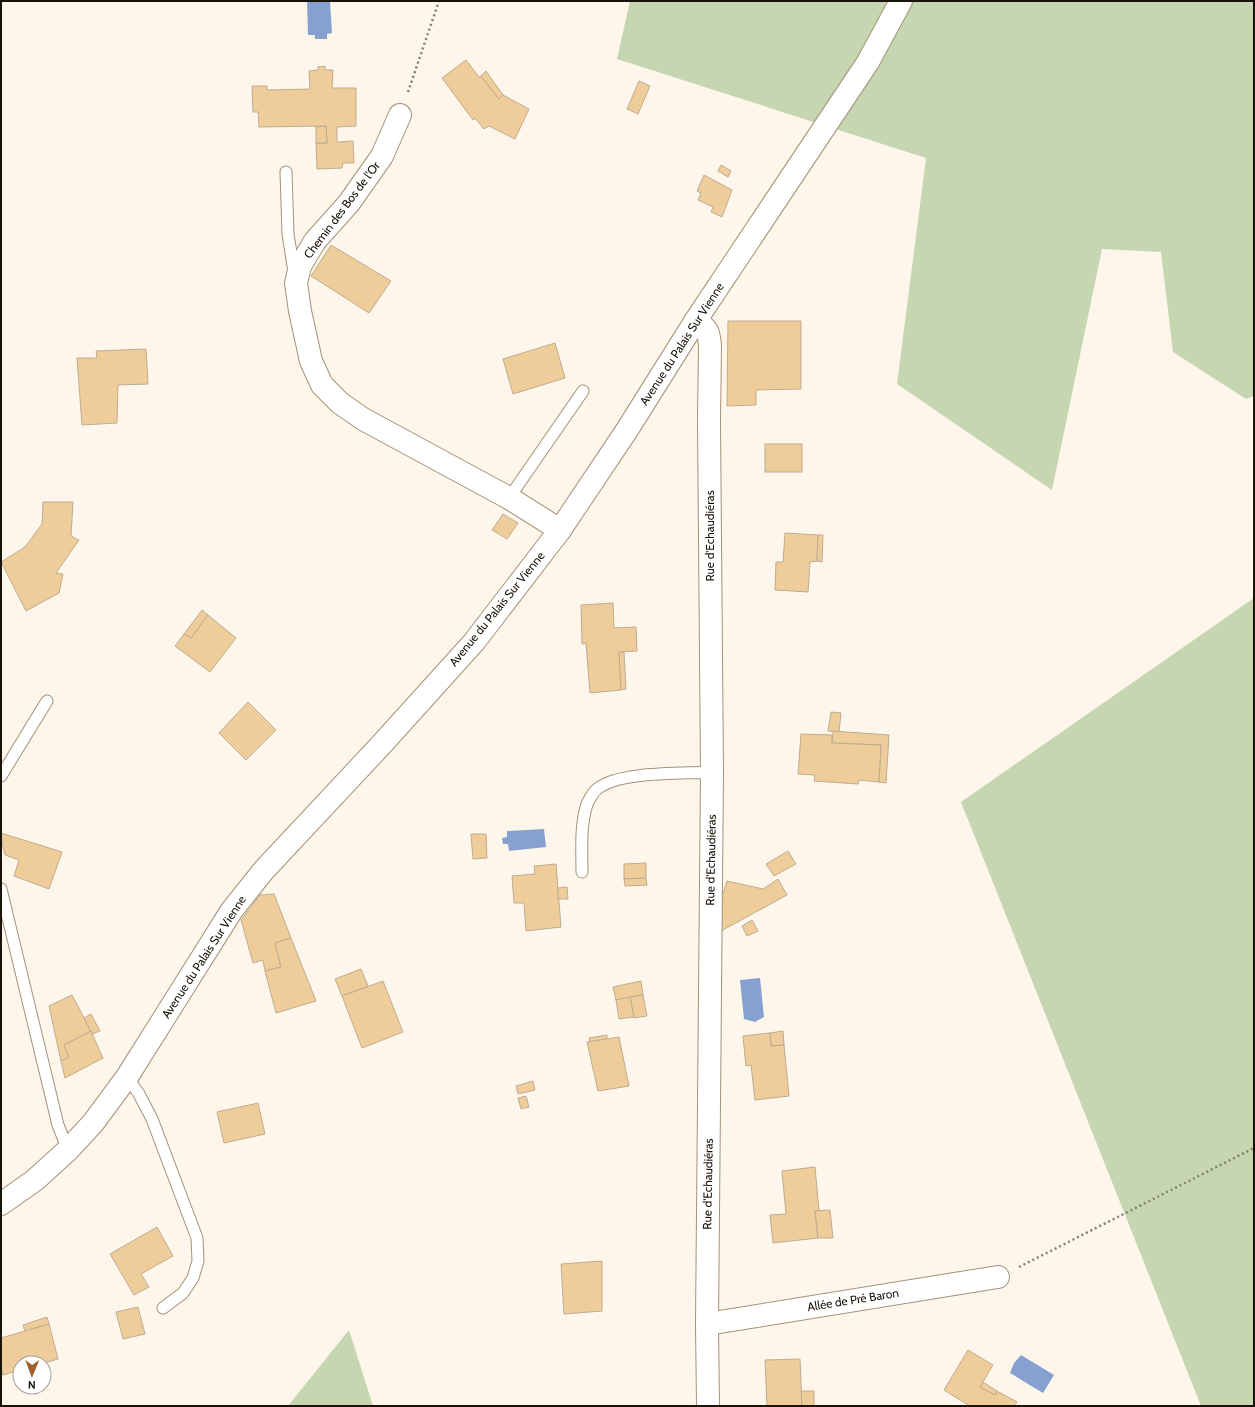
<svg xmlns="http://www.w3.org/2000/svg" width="1255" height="1407" font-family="Cabin,sans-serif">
  <rect width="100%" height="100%" fill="#fef6ea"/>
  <g fill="#c6d6b1">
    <polygon points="630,1 1254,1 1254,396 1246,399 1173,352 1161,252 1102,249 1052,490 897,384 926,158 617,59"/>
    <polygon points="1254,598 1254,1406 1201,1406 961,802"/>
    <polygon points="349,1330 373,1406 288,1406"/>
  </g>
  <g fill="#86a1d0">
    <polygon points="307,1 330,1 332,33 327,34 327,39 315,39 315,35 308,35"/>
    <polygon points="544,829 546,847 509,851 508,844 503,844 502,838 507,837 507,831"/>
    <polygon points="760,978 764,1017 755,1022 744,1019 740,980"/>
    <polygon points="1021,1355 1054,1375 1043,1393 1010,1373 1014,1363"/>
  </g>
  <g fill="#eecd9b" stroke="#bfac90">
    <polygon points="466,60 479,77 481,76 499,99 503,95 529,109 515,139 489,126 484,129 475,118 473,120 442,78"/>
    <polygon points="325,66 325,70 333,70 332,88 356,88 356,126 337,127 337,142 353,141 354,163 343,163 342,168 317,169 316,143 327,143 326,126 259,127 258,112 253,112 252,86 267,86 267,90 310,89 309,71 318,70 318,67"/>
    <polygon points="486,71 503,95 499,99 481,76"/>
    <polygon points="639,81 650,86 638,114 627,109"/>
    <polygon points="326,126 327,143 316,143 316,127"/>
    <polygon points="721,165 731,171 728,177 718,171"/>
    <polygon points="704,175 732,190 722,217 711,212 713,207 698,200 701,193 697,191"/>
    <polygon points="331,245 391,281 369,313 311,276"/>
    <polygon points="728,321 801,321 801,389 756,390 756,405 727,406"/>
    <polygon points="555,343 565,378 513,394 503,359"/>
    <polygon points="146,349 148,384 118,385 117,423 82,425 77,358 97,358 96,351"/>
    <rect x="765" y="444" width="37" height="28"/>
    <polygon points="43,502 73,502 71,536 79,540 56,573 63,574 59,593 26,611 1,562 25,547 42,524"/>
    <polygon points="503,514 518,523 507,539 492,530"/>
    <polygon points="785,533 818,535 817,561 810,562 808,592 775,590 776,562 783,562"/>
    <polygon points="818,535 823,535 822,562 817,561"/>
    <polygon points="613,603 614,628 636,627 637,651 619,652 621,690 590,693 586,643 582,644 581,605"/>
    <polygon points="202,610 208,615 191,638 184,634"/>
    <polygon points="208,615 236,638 210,672 175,646 184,634 191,638"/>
    <polygon points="619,652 624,652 626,689 621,690"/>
    <polygon points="248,702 276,730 246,760 219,733"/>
    <polygon points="831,712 841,713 839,732 828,731"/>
    <polygon points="833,731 889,735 886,783 879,782 881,745 832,743"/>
    <polygon points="801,734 832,735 832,743 881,745 879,782 859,780 858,784 814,781 815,775 798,774"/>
    <polygon points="1,833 62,852 49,889 14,876 19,860 5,855 1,839"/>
    <polygon points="471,834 486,834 487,858 473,859"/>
    <polygon points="788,851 796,864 774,876 766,864"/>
    <polygon points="646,863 646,878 624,879 624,864"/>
    <polygon points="556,864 561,927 526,931 524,903 514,903 512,876 535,874 534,866"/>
    <polygon points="646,878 647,885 625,886 624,879"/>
    <polygon points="778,879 787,895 721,931 722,897 727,881 763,889"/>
    <polygon points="567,887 568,899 558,899 558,888"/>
    <polygon points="274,894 291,938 275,943 281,967 265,971 263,960 253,963 241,920 260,895"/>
    <polygon points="752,920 758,931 747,936 742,926"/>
    <polygon points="291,938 316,1001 276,1013 265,971 281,967 275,943"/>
    <polygon points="361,969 368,986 342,996 335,979"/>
    <polygon points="383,981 403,1032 362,1048 342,996"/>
    <polygon points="641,981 643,995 616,1000 613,987"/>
    <polygon points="72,995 91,1031 64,1045 69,1057 61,1061 49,1006"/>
    <polygon points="643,995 647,1016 634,1018 630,997"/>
    <polygon points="630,997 634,1017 619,1019 616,1000"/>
    <polygon points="91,1014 100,1031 92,1034 84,1018"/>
    <polygon points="91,1031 103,1058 65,1078 61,1061 69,1057 64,1045"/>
    <polygon points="783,1031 784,1045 771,1046 770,1033"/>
    <polygon points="770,1033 771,1046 784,1045 789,1096 755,1100 751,1065 746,1066 743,1036"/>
    <polygon points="607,1035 607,1039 590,1042 589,1038"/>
    <polygon points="619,1037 629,1086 598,1091 587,1042"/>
    <polygon points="533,1081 535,1090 518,1094 516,1086"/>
    <polygon points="526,1096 529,1107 521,1109 518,1098"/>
    <polygon points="258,1103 265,1134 224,1143 217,1112"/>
    <polygon points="815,1167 819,1211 815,1211 818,1238 773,1243 770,1215 786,1214 782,1171"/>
    <polygon points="830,1210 833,1238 818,1238 815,1211"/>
    <polygon points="157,1227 173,1256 141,1274 149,1287 134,1295 110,1254"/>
    <polygon points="602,1261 602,1311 564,1314 561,1264"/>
    <polygon points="138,1307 145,1334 123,1339 116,1312"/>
    <polygon points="47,1317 49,1324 25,1331 23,1325"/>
    <polygon points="49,1324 58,1359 44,1363 20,1363 20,1370 3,1375 1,1367 1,1338"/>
    <polygon points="968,1350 993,1365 980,1387 995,1395 997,1391 1017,1402 1014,1406 968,1406 968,1405 944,1390"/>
    <polygon points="800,1359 802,1406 767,1406 765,1360"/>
    <polygon points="983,1382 997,1391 995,1395 980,1387"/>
    <polygon points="801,1391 814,1391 814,1406 802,1406"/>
  </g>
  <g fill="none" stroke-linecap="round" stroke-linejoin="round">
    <g stroke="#a59277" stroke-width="13">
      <g id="service">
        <polyline points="286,172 288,234 294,272"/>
        <polyline points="509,498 583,391"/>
        <polyline points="1,776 47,701"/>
        <path d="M582 872C582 849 580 826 587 804 589 800 593 792 597 789 619 771 683 774 712 772"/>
        <polyline points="1,889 58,1125 68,1150"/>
        <polyline points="127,1077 139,1094 152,1119 197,1238 198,1261 193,1278 183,1293 163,1308"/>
      </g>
    </g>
    <g stroke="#a59277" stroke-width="24">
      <g id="minor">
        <polyline points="400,115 382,156 349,203 315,241 300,266 296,283 300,311 311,361 322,385 340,403 363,419 509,498 560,530"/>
        <path d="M696 320C707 329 709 331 710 346L709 421 712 772 707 1324 708 1406"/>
        <polyline points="707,1324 998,1277"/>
      </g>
    </g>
    <g stroke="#a59277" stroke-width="24">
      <polyline id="secondary" points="1,1204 35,1180 68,1150 93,1123 127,1077 232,910 264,870 381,745 474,642 560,530 627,430 696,320 868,62 901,1"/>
    </g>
    <g stroke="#877f74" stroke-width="2.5" stroke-dasharray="2 3" stroke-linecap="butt">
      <polyline points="408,92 439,1"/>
      <polyline points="1019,1267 1254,1148"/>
    </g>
    <use href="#service" stroke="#fff" stroke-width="11"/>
    <use href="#minor" stroke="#fff" stroke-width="22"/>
    <use href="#secondary" stroke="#fff" stroke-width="22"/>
  </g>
  <g text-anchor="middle" stroke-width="4" stroke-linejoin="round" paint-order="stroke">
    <g font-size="12" fill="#1a1309" stroke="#fff">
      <text transform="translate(342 210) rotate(-53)" y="4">Chemin des Bos de l'Or</text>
      <text transform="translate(682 344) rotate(-57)" y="4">Avenue du Palais Sur Vienne</text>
      <text transform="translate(710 536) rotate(-90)" y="4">Rue d'Echaudiéras</text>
      <text transform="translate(497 609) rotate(-51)" y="4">Avenue du Palais Sur Vienne</text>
      <text transform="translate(711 860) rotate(-89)" y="4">Rue d'Echaudiéras</text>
      <text transform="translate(204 957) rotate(-57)" y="4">Avenue du Palais Sur Vienne</text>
      <text transform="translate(708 1184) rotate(-89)" y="4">Rue d'Echaudiéras</text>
      <text transform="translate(853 1300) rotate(-9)" y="4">Allée de Pré Baron</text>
    </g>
  </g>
  <rect width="1255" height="1407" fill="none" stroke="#1a1309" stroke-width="4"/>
  <g transform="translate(32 1375) rotate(181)"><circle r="19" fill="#ffffff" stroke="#a3a19d"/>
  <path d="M0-3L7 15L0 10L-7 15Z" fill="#a15e2e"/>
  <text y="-6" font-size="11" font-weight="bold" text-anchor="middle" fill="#1a1309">N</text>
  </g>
</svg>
